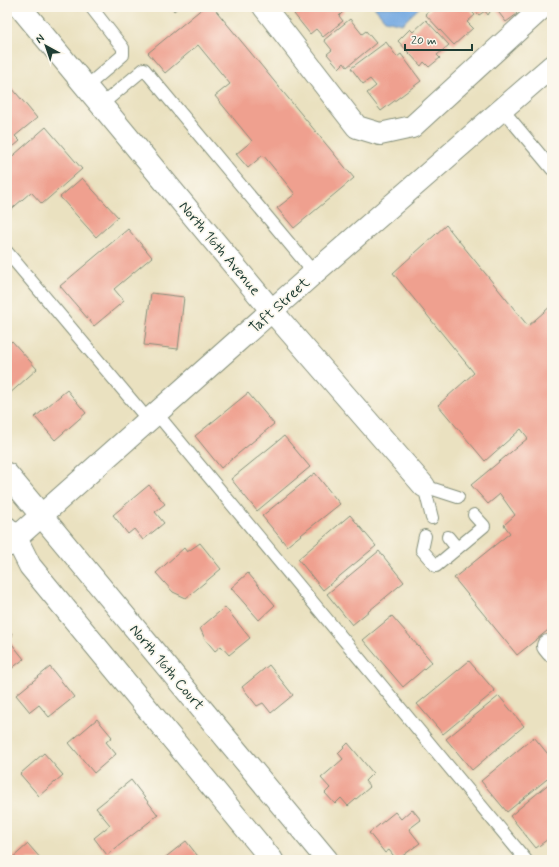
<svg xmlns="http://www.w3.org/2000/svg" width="559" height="867" font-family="Mynerve,sans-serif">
  <rect width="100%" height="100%" fill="#fbf7ec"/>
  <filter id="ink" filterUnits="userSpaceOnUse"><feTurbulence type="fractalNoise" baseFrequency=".025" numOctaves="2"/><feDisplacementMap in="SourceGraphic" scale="8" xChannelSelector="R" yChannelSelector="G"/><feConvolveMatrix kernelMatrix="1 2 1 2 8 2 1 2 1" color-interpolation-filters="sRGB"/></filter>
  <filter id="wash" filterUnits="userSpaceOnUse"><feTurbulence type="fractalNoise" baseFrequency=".012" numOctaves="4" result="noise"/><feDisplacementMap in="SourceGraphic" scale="16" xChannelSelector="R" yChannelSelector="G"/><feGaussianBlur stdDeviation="0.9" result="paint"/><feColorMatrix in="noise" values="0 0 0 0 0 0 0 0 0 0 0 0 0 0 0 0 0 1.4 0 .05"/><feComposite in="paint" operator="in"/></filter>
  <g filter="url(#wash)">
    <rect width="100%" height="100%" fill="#eae1c0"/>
    <polygon fill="#73a8e1" stroke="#49728a" points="374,7 420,7 402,24 385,20"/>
    <g id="blocks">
      <g fill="#efa08f">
        <polygon points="171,7 179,7 174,11"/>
        <polygon points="204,7 213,7 354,178 294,228 277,208 295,194 263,155 248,168 236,154 252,141 215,96 230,84 198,45 165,73 148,53"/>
        <polygon points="302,7 341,7 344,11 339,16 343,21 323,37 316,29 310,34 294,14"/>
        <polygon points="433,7 467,7 475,15 467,22 473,28 454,45 425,14"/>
        <polygon points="472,7 493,7 488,15 485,11 479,15"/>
        <polygon points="498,7 511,7 517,14 506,22 496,9"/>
        <polygon points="350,19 362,34 366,31 376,43 347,67 344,63 339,68 327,54 332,50 324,40"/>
        <polygon points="426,20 449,45 437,55 440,58 429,67 424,62 421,66 398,41 410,29 413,32"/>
        <polygon points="386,42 397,57 401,54 421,81 381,111 367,93 376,86 370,79 363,84 351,68"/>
        <polygon points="7,82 37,118 15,136 20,141 7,152"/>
        <polygon points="46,127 82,169 42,204 31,192 7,213 7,161"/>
        <polygon points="82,178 118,217 96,237 60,197"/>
        <polygon points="446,225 528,326 552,305 552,627 517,655 454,578 510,533 504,525 515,515 500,494 488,504 471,485 528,438 521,429 485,461 438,405 474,373 393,273"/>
        <polygon points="128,229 152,257 114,289 124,301 94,326 60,286"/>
        <polygon points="151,293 184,297 178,349 144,345"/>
        <polygon points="12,341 37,369 7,396 7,346"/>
        <polygon points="67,390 86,413 55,440 35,417"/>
        <polygon points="248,393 274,424 221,468 195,436"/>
        <polygon points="284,436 310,467 257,511 231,479"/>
        <polygon points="315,473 340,504 287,546 262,516"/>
        <polygon points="149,485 165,504 155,512 164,523 143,540 134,529 128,534 113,515"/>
        <polygon points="350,515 376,546 323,590 298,559"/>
        <polygon points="200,543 221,569 186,598 173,592 156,573 184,548 187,552"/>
        <polygon points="379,551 404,582 352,625 327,594"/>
        <polygon points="248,573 275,605 259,620 231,588"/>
        <polygon points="225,607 250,638 229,655 221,646 215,651 205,639 200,628"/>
        <polygon points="392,616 432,662 403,687 363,640"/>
        <polygon points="7,628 13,635 8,639 24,659 7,672"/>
        <polygon points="469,661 495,691 443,734 417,704"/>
        <polygon points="269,665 293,695 271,713 263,703 257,706 242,687"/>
        <polygon points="50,667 74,697 49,717 39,705 30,712 16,695"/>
        <polygon points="499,696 524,726 472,770 446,739"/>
        <polygon points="97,719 112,737 106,742 116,754 94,773 69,743"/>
        <polygon points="534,737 552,759 552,775 507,812 481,781"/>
        <polygon points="348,743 373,773 365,781 370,787 348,806 341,798 335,804 325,793 330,788 321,778 343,759 338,753"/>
        <polygon points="44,753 63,775 39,796 20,774"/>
        <polygon points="131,780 158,815 107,855 94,838 110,825 96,808"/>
        <polygon points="552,781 552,836 536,848 510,816"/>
        <polygon points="412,809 421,820 409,829 420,843 397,860 389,850 385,853 369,833 395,812 401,819"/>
        <polygon points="186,841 201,860 162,860"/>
        <polygon points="28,844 42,860 10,860"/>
      </g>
    </g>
  </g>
  <g filter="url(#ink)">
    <use href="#blocks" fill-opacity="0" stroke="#848f7a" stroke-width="1"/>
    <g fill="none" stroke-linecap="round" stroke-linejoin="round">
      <g stroke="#848f7a" stroke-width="14">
        <g id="lane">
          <polyline points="86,87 123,55 123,48 91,7"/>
          <polyline points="101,105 144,69 314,273"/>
          <polyline points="502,109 552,169"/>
          <polyline points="7,252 149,421"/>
          <polyline points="157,414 526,860"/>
          <polyline points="424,486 458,497"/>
          <polyline points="424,486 432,518"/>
          <polyline points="425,536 422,550 436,566 484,526 474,515"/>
          <polyline points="448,537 457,548"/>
        </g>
      </g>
      <g stroke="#848f7a" stroke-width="24">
        <g id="street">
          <polyline points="20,7 272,311 424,486"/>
          <polyline points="264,7 357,127 380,134 412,127 543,7"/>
          <polyline points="7,474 327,860"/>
          <polyline points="7,528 16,538 30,566 272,860"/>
          <polyline points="7,546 314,273 552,66"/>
          <polyline points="548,646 552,651"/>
        </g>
      </g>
      <use href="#lane" stroke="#fff" stroke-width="12"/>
      <use href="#street" stroke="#fff" stroke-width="22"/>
    </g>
  </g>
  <g text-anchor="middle" stroke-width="3.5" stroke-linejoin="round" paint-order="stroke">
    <g font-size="15" fill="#1f3d34" stroke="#fbf7ec">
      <text transform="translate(220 248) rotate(50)" y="5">North 16th Avenue</text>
      <text transform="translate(279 305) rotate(-42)" y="5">Taft Street</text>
      <text transform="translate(167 667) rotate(50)" y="5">North 16th Court</text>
    </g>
  </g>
  <rect width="559" height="867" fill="none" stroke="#fbf7ec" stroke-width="24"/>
  <g transform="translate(46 46) rotate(320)" stroke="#fbf7ec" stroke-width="3" paint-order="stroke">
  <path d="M0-3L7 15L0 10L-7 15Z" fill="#1f3d34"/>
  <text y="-6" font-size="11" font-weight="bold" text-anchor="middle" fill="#1f3d34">N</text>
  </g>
  <path d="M405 44v6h67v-6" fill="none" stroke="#1f3d34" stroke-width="2"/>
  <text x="411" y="44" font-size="12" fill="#1f3d34" stroke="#fbf7ec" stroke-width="3" paint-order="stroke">20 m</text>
</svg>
